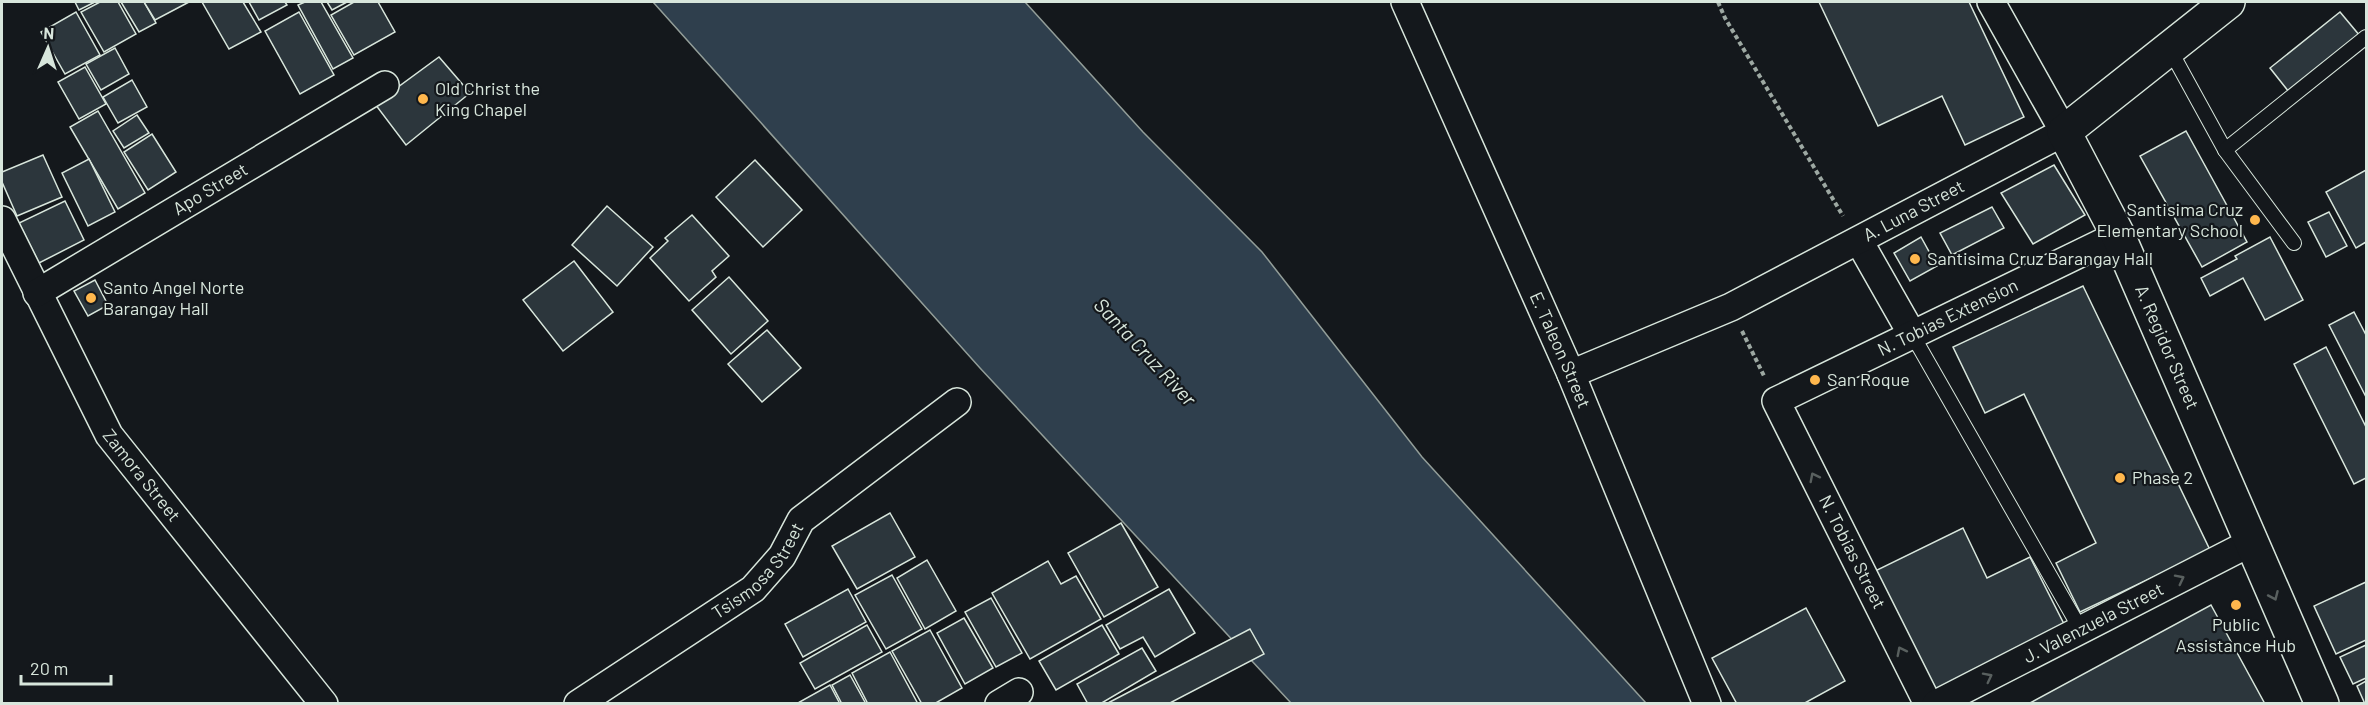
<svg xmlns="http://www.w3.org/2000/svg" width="2368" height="705" font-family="Barlow,sans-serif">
  <rect width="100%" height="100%" fill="#14181c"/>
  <polygon fill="#2f3f4d" stroke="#939e99" stroke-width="1.5" points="653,2 1025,2 1143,132 1262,252 1422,457 1646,703 1291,703 980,368"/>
  <g fill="#2c363c" stroke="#d8e6dc" stroke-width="1.5">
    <polygon points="75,2 95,2 79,10"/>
    <polygon points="100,2 118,2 136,34 104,52 81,12"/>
    <polygon points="121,2 144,2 156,23 139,32"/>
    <polygon points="144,2 189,2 155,20"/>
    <polygon points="202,2 243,2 261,32 229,49"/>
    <polygon points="249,2 285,2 287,5 259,20"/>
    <polygon points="305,2 321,2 353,58 333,69 298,5"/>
    <polygon points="327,2 347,2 332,10"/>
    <polygon points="354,2 378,2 395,32 354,55 331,15"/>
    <polygon points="1819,2 1969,2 2024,117 1965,145 1942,96 1878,126"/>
    <polygon points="76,12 100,55 65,74 41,32"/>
    <polygon points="299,12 334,75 300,94 265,31"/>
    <polygon points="2340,12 2360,36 2289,92 2270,68"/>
    <polygon points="115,48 129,74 101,90 86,64"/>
    <polygon points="439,57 470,93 406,145 375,104"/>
    <polygon points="85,67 106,104 79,119 58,82"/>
    <polygon points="132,80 147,107 118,123 103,97"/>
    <polygon points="98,111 145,193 118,209 70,127"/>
    <polygon points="137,115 149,133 124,148 113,131"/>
    <polygon points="2186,131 2247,242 2202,267 2140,156"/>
    <polygon points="152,134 176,172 148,190 124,152"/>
    <polygon points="43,155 62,197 17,216 2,182 2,172"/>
    <polygon points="89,159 115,212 88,226 62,173"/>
    <polygon points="755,160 802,210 763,247 716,197"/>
    <polygon points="2054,165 2085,215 2033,244 2001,193"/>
    <polygon points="2366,170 2366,242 2356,248 2326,192"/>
    <polygon points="65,201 84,240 39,263 19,223"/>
    <polygon points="607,206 653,247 617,286 572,245"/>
    <polygon points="1992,207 2004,228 1952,255 1940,233"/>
    <polygon points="2329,212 2347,246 2326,257 2308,222"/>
    <polygon points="692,215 729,256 712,271 716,277 689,301 650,258 668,241 665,238"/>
    <polygon points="1921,237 1937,266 1910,281 1894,253"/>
    <polygon points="2270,237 2303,300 2265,320 2243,278 2210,296 2201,278 2237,259 2235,256"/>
    <polygon points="574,261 613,312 563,351 523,300"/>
    <polygon points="729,277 768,321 731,354 692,310"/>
    <polygon points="95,280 108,305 88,316 74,291"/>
    <polygon points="2083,286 2210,550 2080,612 2056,563 2096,543 2024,394 1985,413 1953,347"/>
    <polygon points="2354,312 2366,335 2366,397 2329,325"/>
    <polygon points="767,330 801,368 762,402 728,364"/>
    <polygon points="2326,347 2366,427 2366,478 2354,484 2294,364"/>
    <polygon points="890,513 915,557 857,589 832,546"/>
    <polygon points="1121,523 1158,587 1104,617 1068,553"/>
    <polygon points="1963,528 1987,578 2030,557 2065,626 1934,690 1875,571"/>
    <polygon points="927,560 956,611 925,629 897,578"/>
    <polygon points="1048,561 1061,584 1076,576 1101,619 1030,659 992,593"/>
    <polygon points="892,575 922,629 886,649 855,595"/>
    <polygon points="2366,582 2366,640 2336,654 2314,606"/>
    <polygon points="848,589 866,622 803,657 785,624"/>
    <polygon points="1169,589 1195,633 1155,657 1143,637 1120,649 1106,625"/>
    <polygon points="991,598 1022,653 996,667 965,612"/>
    <polygon points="2211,605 2265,704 2028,704"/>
    <polygon points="1806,608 1845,681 1803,704 1737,704 1712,658"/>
    <polygon points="964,618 993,668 965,684 937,633"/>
    <polygon points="867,625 882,652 815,689 800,663"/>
    <polygon points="1102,625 1119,654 1056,690 1039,661"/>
    <polygon points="1250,629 1264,654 1168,704 1106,704"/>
    <polygon points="930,630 962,688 934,704 922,704 892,651"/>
    <polygon points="2366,645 2366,678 2353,684 2340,657"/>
    <polygon points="1142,648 1156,671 1100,704 1088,704 1077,684"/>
    <polygon points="890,652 918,704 868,704 852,673"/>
    <polygon points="850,675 866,704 842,704 832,685"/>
    <polygon points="2366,681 2366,704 2365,704 2357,686"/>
    <polygon points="830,685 840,704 796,704"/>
  </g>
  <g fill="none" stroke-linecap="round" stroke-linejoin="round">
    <g stroke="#d8e6dc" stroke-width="16">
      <g id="lane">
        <polyline points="2169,48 2225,150 2294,243"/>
        <polyline points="2225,150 2366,37"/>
        <polyline points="1913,336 2081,630"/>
      </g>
    </g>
    <g stroke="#d8e6dc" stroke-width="30">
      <g id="street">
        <path id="s1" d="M1405 2 1571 374 1707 704"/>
        <path id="s2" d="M2 220 109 435 324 704"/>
        <polyline points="1859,241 1913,336"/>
        <path id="s3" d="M37 293 385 85"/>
        <path id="s4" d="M1571 374 1731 307 2064 132 1991 2"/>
        <path id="s5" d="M578 704 753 589 782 556 801 520 957 402"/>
        <polyline points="999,704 1019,692"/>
        <path id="s6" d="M1928 704 1776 401 2118 235"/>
        <path id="s7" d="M1936 704 2250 543"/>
      </g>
    </g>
    <g stroke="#d8e6dc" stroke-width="36">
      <g id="secondary">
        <path id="s8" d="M2228 2 2064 132 2118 235 2322 704"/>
      </g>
    </g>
    <g stroke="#9da8a2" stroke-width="4" stroke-dasharray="4.5 3" stroke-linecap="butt">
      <polyline points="1718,2 1725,18 1843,216"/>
      <polyline points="1742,331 1764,376"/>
    </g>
    <use href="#lane" stroke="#14181c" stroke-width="14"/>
    <use href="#street" stroke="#14181c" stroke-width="27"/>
    <use href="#secondary" stroke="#14181c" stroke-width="33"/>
  </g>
  <defs><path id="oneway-chevron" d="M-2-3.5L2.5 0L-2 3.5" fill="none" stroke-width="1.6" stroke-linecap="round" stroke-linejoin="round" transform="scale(1.5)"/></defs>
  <g stroke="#59605f">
    <use href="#oneway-chevron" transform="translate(1814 477) rotate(-117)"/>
    <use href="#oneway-chevron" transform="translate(2180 579) rotate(-27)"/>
    <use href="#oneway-chevron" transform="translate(2274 596) rotate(66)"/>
    <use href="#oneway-chevron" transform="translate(1901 651) rotate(-117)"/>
    <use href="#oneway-chevron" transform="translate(1988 677) rotate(-27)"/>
  </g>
  <g fill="#ffb74d" stroke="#14181c" stroke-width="2">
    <circle cx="423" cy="99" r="6"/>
    <circle cx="2255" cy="220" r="6"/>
    <circle cx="1915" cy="259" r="6"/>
    <circle cx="91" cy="298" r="6"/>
    <circle cx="1815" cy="380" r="6"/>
    <circle cx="2120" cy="478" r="6"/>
    <circle cx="2236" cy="605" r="6"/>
  </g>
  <g text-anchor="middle" stroke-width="4.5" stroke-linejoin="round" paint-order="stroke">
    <g font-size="18" fill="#d8e6dc" stroke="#14181c" text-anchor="start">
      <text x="435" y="95">Old Christ the<tspan x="435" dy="21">King Chapel</tspan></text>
      <text x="2243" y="216" text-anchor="end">Santisima Cruz<tspan x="2243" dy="21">Elementary School</tspan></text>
      <text x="1927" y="265">Santisima Cruz Barangay Hall</text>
      <text x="103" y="294">Santo Angel Norte<tspan x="103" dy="21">Barangay Hall</tspan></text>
      <text x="1827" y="386">San Roque</text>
      <text x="2132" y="484">Phase 2</text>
      <text x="2236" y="631" text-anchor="middle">Public<tspan x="2236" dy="21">Assistance Hub</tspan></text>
    </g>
    <g font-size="18" fill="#d8e6dc" stroke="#14181c">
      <text dy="6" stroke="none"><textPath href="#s3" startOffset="202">Apo Street</textPath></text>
      <text dy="6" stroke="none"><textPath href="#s4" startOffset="380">A. Luna Street</textPath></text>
      <text dy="6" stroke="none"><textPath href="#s6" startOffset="530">N. Tobias Extension</textPath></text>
      <text dy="6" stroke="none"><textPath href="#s8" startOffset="448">A. Regidor Street</textPath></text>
      <text dy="6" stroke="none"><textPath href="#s1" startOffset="381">E. Taleon Street</textPath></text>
      <text dy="6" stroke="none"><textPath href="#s2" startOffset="292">Zamora Street</textPath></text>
      <text transform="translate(1852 552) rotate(63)" y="6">N. Tobias Street</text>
      <text dy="6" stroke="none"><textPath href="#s5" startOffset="226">Tsismosa Street</textPath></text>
      <text dy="6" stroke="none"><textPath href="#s7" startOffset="177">J. Valenzuela Street</textPath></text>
    </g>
    <g font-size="20" font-style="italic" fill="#d8e6dc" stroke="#14181c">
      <text transform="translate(1145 352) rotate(47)" y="7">Santa Cruz River</text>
    </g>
  </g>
  <rect width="2368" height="705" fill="none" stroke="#d8e6dc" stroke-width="6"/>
  <g transform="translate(48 48) rotate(3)" stroke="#14181c" stroke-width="4.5" paint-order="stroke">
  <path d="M0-4.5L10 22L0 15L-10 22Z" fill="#d8e6dc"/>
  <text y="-9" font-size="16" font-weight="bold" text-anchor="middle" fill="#d8e6dc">N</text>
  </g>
  <path d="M21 675v9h90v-9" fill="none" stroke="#d8e6dc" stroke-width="3"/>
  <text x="30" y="675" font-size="18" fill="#d8e6dc" stroke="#14181c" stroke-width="4.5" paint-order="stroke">20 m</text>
</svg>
